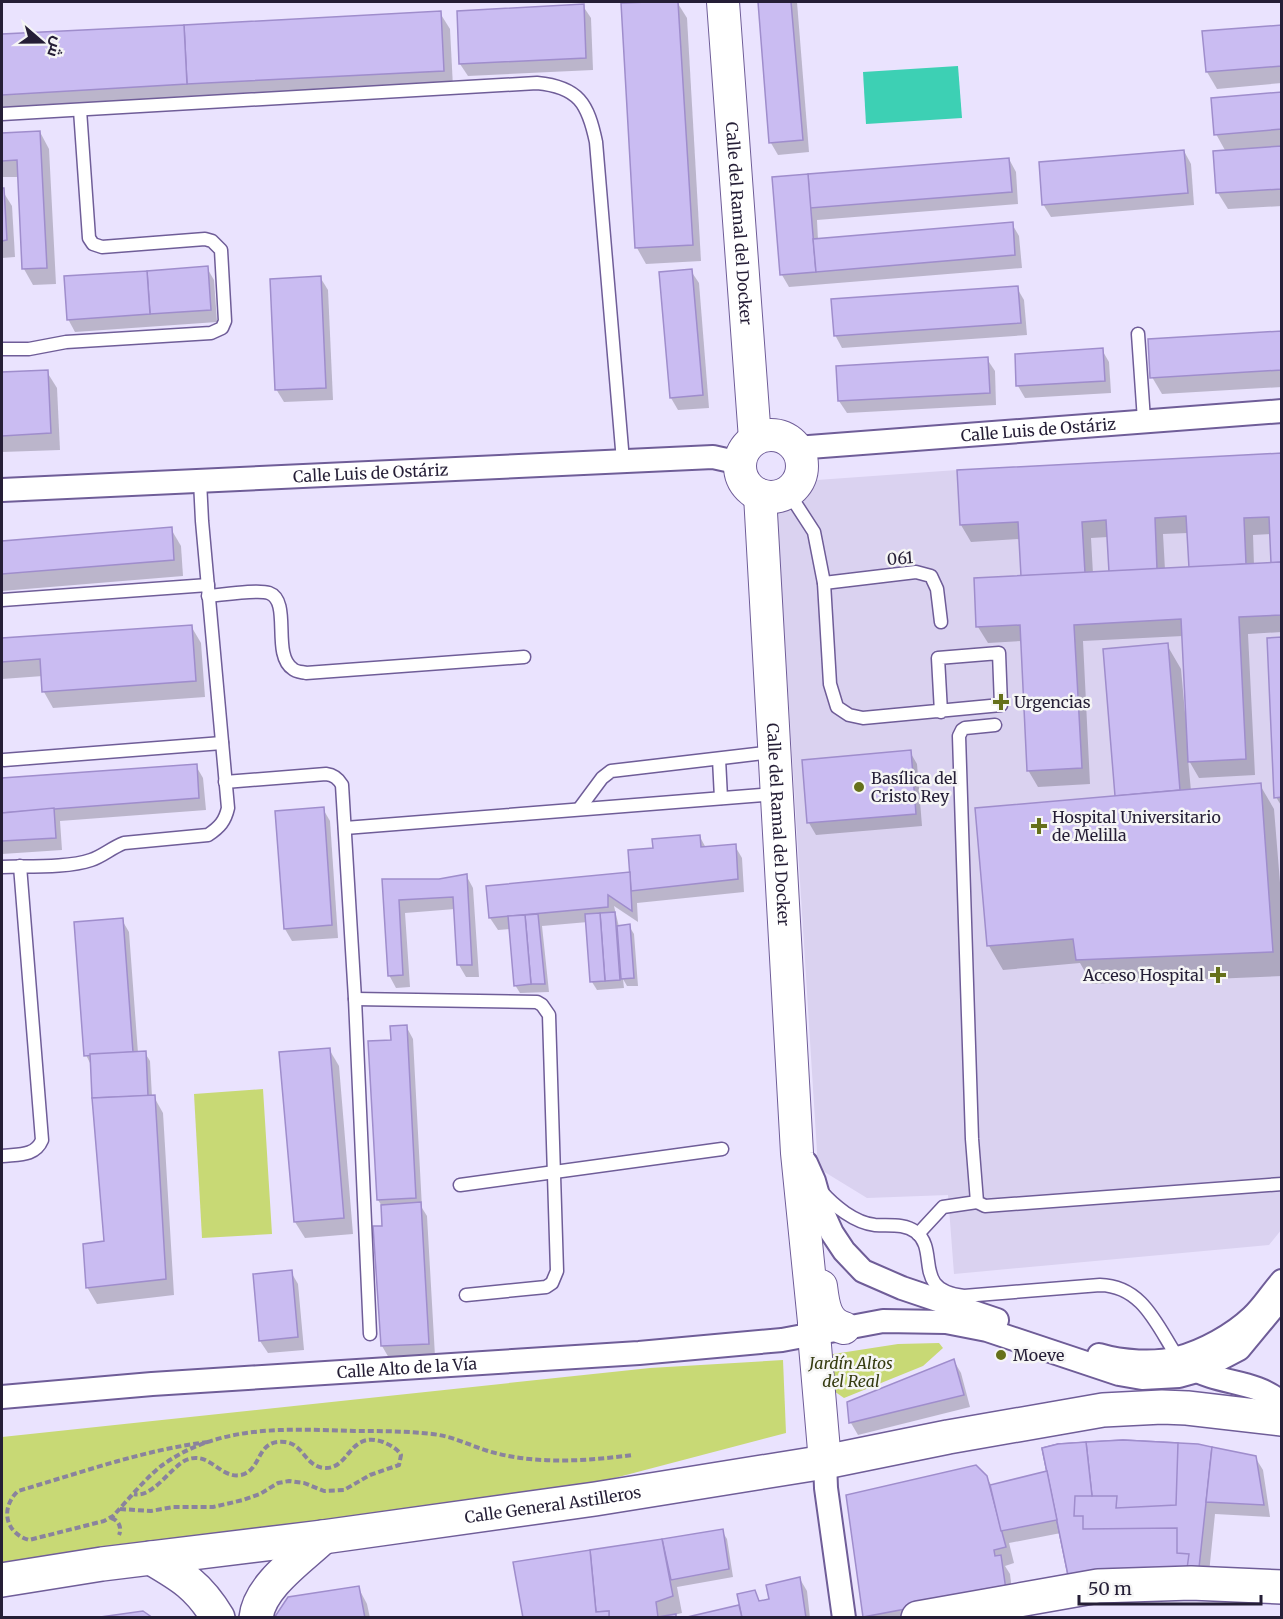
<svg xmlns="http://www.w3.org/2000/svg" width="1283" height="1619" font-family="Merriweather,Cairo,serif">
  <rect width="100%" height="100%" fill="#eae3fe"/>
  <polygon fill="#dad2f0" points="1281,453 1282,1229 1269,1245 954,1274 948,1195 867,1198 818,1168 775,483 957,470"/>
  <g fill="#c8d975">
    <polygon points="263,1089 272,1234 202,1238 194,1094"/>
    <polygon points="939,1343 943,1348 923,1366 844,1398 831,1389 827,1355 898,1344"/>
    <polygon points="783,1360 786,1433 607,1480 2,1565 2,1437 650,1368"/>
  </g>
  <polygon fill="#3dd0b4" points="958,66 962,118 866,124 863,72"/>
  <g fill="#0003" fill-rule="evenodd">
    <polygon points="677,2 687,18 701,261 646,264 637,248 622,5"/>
    <polygon points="760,2 797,2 809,152 778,155 771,143"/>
    <polygon points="583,6 591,18 593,70 468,76 460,64"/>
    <polygon points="440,13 450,29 453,87 2,112 2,34"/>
    <polygon points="1282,26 1282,83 1217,89 1207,72 1204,33"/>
    <polygon points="1282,94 1282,206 1228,209 1218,193 1226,152 1216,134"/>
    <polygon points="40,132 49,149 56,284 33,285 24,269 19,177 2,177 2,134"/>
    <polygon points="1184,151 1191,164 1194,205 1051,217 1043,204"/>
    <polygon points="1009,159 1016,172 1018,204 817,220 818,240 1012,224 1019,236 1022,268 789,287 782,275 774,178"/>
    <polygon points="2,190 12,206 15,257 2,258"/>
    <polygon points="207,268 214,280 217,322 75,332 68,319"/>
    <polygon points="691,271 699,283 709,408 678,410 671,398"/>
    <polygon points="320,277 328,290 333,400 284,402 276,389"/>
    <polygon points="1017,288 1024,300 1027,335 842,348 835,335"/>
    <polygon points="1282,332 1282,387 1162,394 1152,377"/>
    <polygon points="1102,350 1109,362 1111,393 1025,398 1018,386"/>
    <polygon points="987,359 995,371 996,405 847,413 839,401"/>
    <polygon points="47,372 57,388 60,450 2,452 2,374"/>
    <path d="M1282 454V632L1248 634 1255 775 1199 778 1188 759 1191 791 1260 785 1274 809 1282 907V976L1092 984 1080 963 1003 970 989 946 1117 797 1167 645 1181 669 1185 713H1187L1183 636 1083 641 1090 784 1038 787 1028 770 1022 641 988 643 978 627 1022 578 1020 539 971 542 961 525 958 471ZM1188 533 1190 569 1165 570 1163 534ZM1271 534 1272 564 1254 566 1253 535ZM1108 537 1110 573 1093 574 1091 538Z"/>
    <polygon points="171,529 181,546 183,576 2,591 2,542"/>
    <polygon points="191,626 201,643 205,697 53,708 44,692 43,676 2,679 2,640"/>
    <polygon points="1282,639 1282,807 1276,797"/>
    <polygon points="910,752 917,764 922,826 816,835 809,823"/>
    <polygon points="196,766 203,778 206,810 60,821 62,850 2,854 2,779"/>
    <polygon points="323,809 330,821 338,938 292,941 285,929"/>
    <polygon points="700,837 706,848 735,846 742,858 744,892 637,903 638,922 614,906 619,927 629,926 634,934 638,986 627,986 623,979 624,988 597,990 592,982 588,922 542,926 549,992 520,993 515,985 511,929 498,930 490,918 632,873 655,850"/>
    <polygon points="466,875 473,888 479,977 466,977 459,965 455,909 405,913 410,987 396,988 389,975 383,881 440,881"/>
    <polygon points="122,920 129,932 138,1053 145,1053 150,1061 152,1097 154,1097 163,1113 174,1295 97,1304 87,1287 105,1242 92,1067 86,1055"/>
    <polygon points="406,1026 413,1039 422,1208 427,1216 435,1356 389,1358 382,1346 375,1227 383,1227 382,1206 378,1200 393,1041"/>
    <polygon points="329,1049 339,1066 353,1234 305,1238 295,1222"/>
    <polygon points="291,1272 298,1284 304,1350 268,1353 260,1341"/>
    <polygon points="954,1361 961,1373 970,1407 858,1435 851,1423 848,1403"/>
    <polygon points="1255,1457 1263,1470 1270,1517 1215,1514 1207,1593 1061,1533 1009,1543 1014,1563 1005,1566 1010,1574 1014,1607 956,1618 865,1616 986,1477 992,1486"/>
    <polygon points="722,1531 727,1539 733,1577 677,1587 682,1613 674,1615 676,1618 525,1618 661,1540 665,1546"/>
    <polygon points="800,1579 807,1591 810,1618 690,1618 738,1607 742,1612 754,1592 760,1602 770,1600"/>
    <polygon points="358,1587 367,1604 370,1618 275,1618"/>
  </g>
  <g fill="#cabcf2" stroke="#9f8dcc" stroke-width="1.5">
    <polygon points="649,2 678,2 693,245 635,248 621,3"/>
    <polygon points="758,2 791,2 803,140 769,143"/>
    <polygon points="584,4 586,58 459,64 457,11"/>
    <polygon points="441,11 444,71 187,84 184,25"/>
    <polygon points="184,25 187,84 2,95 2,34"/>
    <polygon points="1282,25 1282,66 1206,72 1202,31"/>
    <polygon points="1282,92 1282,129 1214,135 1211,98"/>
    <polygon points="40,131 47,268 22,269 17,160 2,161 2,133"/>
    <polygon points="1282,146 1282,189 1216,193 1213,151"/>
    <polygon points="1184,150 1188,193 1042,205 1039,162"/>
    <polygon points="1009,158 1012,192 810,208 808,174"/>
    <polygon points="808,174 816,272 780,275 772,177"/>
    <polygon points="2,188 4,188 7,240 2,241"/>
    <polygon points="1013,222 1015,255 816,272 813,239"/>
    <polygon points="208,266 211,310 150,314 147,271"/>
    <polygon points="692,269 703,395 670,398 659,272"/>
    <polygon points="147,271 150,314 67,320 64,276"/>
    <polygon points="321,276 326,388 275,390 270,279"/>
    <polygon points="1018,286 1021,323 834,336 831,299"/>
    <polygon points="1282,331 1282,370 1150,378 1148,339"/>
    <polygon points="1103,348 1105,381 1016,386 1015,354"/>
    <polygon points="988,357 990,393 838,401 836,366"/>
    <polygon points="48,370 51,433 2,436 2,372"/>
    <polygon points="1282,453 1282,562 1271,563 1269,517 1244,518 1246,564 1189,568 1186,516 1155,518 1157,569 1109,572 1106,520 1082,522 1085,573 1021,576 1018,522 960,525 957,470"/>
    <polygon points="172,527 174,560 2,574 2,541"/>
    <polygon points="1282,562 1282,615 1239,617 1246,759 1188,762 1181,619 1074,625 1082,768 1027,771 1020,625 976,627 974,578"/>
    <polygon points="192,625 196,681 42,692 40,659 2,662 2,638"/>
    <polygon points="1282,637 1282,797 1274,798 1267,638"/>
    <polygon points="1168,643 1180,790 1115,796 1103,649"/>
    <polygon points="911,750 916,814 807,823 802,760"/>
    <polygon points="197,764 199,798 2,813 2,778"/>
    <polygon points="1261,783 1273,952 1076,960 1073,939 987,946 975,808"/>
    <polygon points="324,807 332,925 284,929 275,811"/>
    <polygon points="54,808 56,838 2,841 2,813"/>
    <polygon points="700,835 701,847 736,844 738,879 631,891 628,850 653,848 652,839"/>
    <polygon points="630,872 632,911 608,895 608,907 489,918 486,886"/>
    <polygon points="467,874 472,965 457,965 453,897 399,900 403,975 388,976 382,879 439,879"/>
    <polygon points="615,912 620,980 605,981 600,913"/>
    <polygon points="600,913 605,981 590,982 585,914"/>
    <polygon points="538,914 545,984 531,984 525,915"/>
    <polygon points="525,915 531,984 514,986 508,916"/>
    <polygon points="123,918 133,1052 84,1056 74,922"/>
    <polygon points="630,924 634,978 621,979 617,926"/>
    <polygon points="407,1025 416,1198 377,1200 368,1041 391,1040 390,1026"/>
    <polygon points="330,1048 344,1218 294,1222 279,1052"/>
    <polygon points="146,1051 148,1096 92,1098 90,1054"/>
    <polygon points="155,1095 166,1279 86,1288 83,1244 104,1241 92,1098"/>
    <polygon points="421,1202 429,1344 381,1346 373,1226 382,1226 381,1205"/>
    <polygon points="292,1270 298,1337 259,1341 253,1274"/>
    <polygon points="954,1359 964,1395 849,1423 847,1402"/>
    <polygon points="1123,1440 1198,1444 1212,1447 1198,1577 1069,1580 1042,1448 1058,1444"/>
    <polygon points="1123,1440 1178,1443 1176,1505 1116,1508 1117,1496 1092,1496 1086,1442"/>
    <polygon points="1086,1442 1092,1496 1075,1496 1074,1516 1083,1516 1083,1529 1177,1528 1177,1553 1189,1554 1186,1576 1069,1580 1042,1448 1058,1444"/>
    <polygon points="1212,1447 1256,1456 1264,1505 1206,1502"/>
    <polygon points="976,1465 987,1476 1006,1547 994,1550 995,1556 1001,1555 1006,1590 863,1617 846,1495"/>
    <polygon points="1047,1471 1057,1520 1001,1531 990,1485"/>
    <polygon points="723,1529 729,1569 671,1580 662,1539"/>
    <polygon points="662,1539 673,1596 656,1602 658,1617 676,1614 676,1618 609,1618 609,1611 596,1612 590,1550"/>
    <polygon points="590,1550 596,1612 609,1611 609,1618 523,1618 513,1562"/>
    <polygon points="800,1577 806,1618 742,1618 737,1594 755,1590 759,1601 769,1599 766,1585"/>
    <polygon points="359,1586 365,1618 274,1618 288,1597"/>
    <polygon points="739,1605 742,1618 683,1618"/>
    <polygon points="143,1611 153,1618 93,1618"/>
  </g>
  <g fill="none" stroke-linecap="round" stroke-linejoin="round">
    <g stroke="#6f5d98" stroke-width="15">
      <g id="service">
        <path d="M2 114 537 83C579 87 588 104 596 142L623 461"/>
        <polyline points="1138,334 1144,420"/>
        <polyline points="2,349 29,349 66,342 211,333 222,328 225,321 221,250 212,241 205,239 102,247 93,244 89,238 80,110"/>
        <polyline points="788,492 814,532 824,583 830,684 837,707 849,715 863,718 1001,705 999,653 938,658 941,712"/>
        <polyline points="824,583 916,572 931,576 937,589 941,622"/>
        <path d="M208 596C221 595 258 589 269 593 292 601 271 655 293 669 296 672 303 672 306 673L524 657"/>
        <polyline points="2,600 208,585"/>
        <polyline points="995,725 965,728 962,730 959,736 972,1139 977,1202 985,1206 1282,1184"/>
        <polyline points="719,759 721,798"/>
        <polyline points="4,760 222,743"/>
        <path d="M225 782 326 774C334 775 338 778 342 785L355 999 370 1334"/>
        <polyline points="579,809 602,778 611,771 773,752"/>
        <polyline points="345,828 775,794"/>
        <path d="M2 867C27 866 68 868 91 860 103 856 111 848 124 843L208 835C220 827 225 821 228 808L202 521 200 481"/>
        <polyline points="355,999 537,1002 542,1005 549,1015 557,1271 552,1283 546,1287 466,1295"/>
        <path d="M2 1156C17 1154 35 1157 42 1140L20 866"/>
        <polyline points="460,1185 722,1149"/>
        <path d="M821 1191C834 1206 855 1223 875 1225 889 1226 904 1223 916 1232 940 1251 911 1290 964 1296L1100 1285C1143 1286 1157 1326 1178 1358"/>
        <polyline points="918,1234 943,1207 977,1202"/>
      </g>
    </g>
    <g stroke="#6f5d98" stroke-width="26">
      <g id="minor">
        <path id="s1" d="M796 448 1282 411"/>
        <path id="s2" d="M2 490 713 457 740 463"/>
        <polyline points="806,1163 814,1181 823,1213 832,1233 844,1251 863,1271 902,1288 997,1320"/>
        <path d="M1099 1355C1122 1362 1155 1364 1178 1358 1204 1351 1233 1335 1252 1317 1263 1307 1272 1292 1282 1281"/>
        <path d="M1190 1367C1220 1385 1254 1379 1282 1403"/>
        <path id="s3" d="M2 1397 152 1384 639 1353 782 1340 883 1321 946 1322 987 1330 1119 1374 1142 1378 1179 1376 1197 1371 1239 1349 1282 1297"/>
        <polyline points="825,1462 826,1488 844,1618"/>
      </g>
    </g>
    <g stroke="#6f5d98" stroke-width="34">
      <g id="secondary">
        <path id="s4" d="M723 2 755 439"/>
        <circle cx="771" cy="466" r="31"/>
        <path id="s5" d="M760 495 797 1153 814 1322V1334L825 1462"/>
        <path d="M821 1286C823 1303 825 1323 844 1328"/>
      </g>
    </g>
    <g stroke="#6f5d98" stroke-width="36">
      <g id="primary">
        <path d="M151 1558C182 1576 199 1586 218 1618"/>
        <path id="s6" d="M2 1580 102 1564 323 1537 595 1499 825 1462 948 1437 1103 1410 1162 1407 1187 1408 1282 1419"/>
        <path d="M256 1618C259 1586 301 1558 323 1537"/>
        <polyline points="918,1618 1098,1586 1191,1583 1282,1587"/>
      </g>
    </g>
    <g stroke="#8a839d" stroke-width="4" stroke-dasharray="6 3" stroke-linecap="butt">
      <path d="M208 1442C143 1450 80 1473 18 1491 0 1508 5 1533 29 1540L104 1521 113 1516C128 1500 148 1475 164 1464 221 1424 289 1429 354 1431 380 1431 406 1431 432 1434 452 1436 469 1445 488 1451 535 1465 586 1461 633 1455"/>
      <path d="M120 1509 151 1511 173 1507H213L243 1500 260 1494 278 1483 289 1481 304 1483 324 1491 344 1490 370 1475 399 1465 401 1455C398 1449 390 1445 383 1442 349 1430 350 1469 325 1468 305 1467 304 1444 285 1442 255 1439 263 1470 241 1475 219 1479 210 1450 186 1460 171 1467 152 1499 134 1494"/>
      <path d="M111 1518C119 1520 122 1528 119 1535"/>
    </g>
    <use href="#service" stroke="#fff" stroke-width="12"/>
    <use href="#minor" stroke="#fff" stroke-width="22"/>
    <use href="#secondary" stroke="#fff" stroke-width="32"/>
    <use href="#primary" stroke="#fff" stroke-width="33"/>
  </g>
  <g fill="#65701a" stroke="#f5f5f5" stroke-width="2">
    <path d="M998 693h6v6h6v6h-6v6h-6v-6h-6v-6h6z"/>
    <circle cx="859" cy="787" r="6"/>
    <path d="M1036 817h6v6h6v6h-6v6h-6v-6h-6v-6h6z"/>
    <path d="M1215 966h6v6h6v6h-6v6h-6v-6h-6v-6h6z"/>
    <circle cx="1001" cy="1355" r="6"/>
  </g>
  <g text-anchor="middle" stroke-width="5" stroke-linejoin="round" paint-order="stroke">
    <g font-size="16" fill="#251e36" stroke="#f5f5f5">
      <text dy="6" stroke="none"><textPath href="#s4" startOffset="222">Calle del Ramal del Docker</textPath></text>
      <text dy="6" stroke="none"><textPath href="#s1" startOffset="243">Calle Luis de Ostáriz</textPath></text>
      <text dy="6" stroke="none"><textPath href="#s2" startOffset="369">Calle Luis de Ostáriz</textPath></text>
      <text transform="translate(900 558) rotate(-4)" y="6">061</text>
      <text dy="6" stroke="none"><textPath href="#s5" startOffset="330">Calle del Ramal del Docker</textPath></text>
      <text dy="6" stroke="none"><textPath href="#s3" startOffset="406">Calle Alto de la Vía</textPath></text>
      <text dy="6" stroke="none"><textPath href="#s6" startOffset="556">Calle General Astilleros</textPath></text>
    </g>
    <g font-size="16" fill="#251e36" stroke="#f5f5f5" text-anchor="start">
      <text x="1014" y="708">Urgencias</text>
      <text x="871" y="784">Basílica del<tspan x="871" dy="18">Cristo Rey</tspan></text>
      <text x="1052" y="823">Hospital Universitario<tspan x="1052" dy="18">de Melilla</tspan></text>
      <text x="1204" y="981" text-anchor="end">Acceso Hospital</text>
      <text x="1013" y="1361">Moeve</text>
    </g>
    <g font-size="16" font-style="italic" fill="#353b10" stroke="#f5f5f5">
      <text x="851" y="1369">Jardín Altos<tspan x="851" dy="18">del Real</tspan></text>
    </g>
  </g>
  <rect width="1283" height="1619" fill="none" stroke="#251e36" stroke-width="6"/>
  <g transform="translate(42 42) rotate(110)" stroke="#f5f5f5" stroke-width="4.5" paint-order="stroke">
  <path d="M0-4.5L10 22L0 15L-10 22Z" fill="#251e36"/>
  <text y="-9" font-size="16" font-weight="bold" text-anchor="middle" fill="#251e36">ش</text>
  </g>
  <path d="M1079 1595v9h182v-9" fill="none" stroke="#251e36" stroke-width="3"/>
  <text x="1088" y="1595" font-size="18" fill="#251e36" stroke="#f5f5f5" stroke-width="4.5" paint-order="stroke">50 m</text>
</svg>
